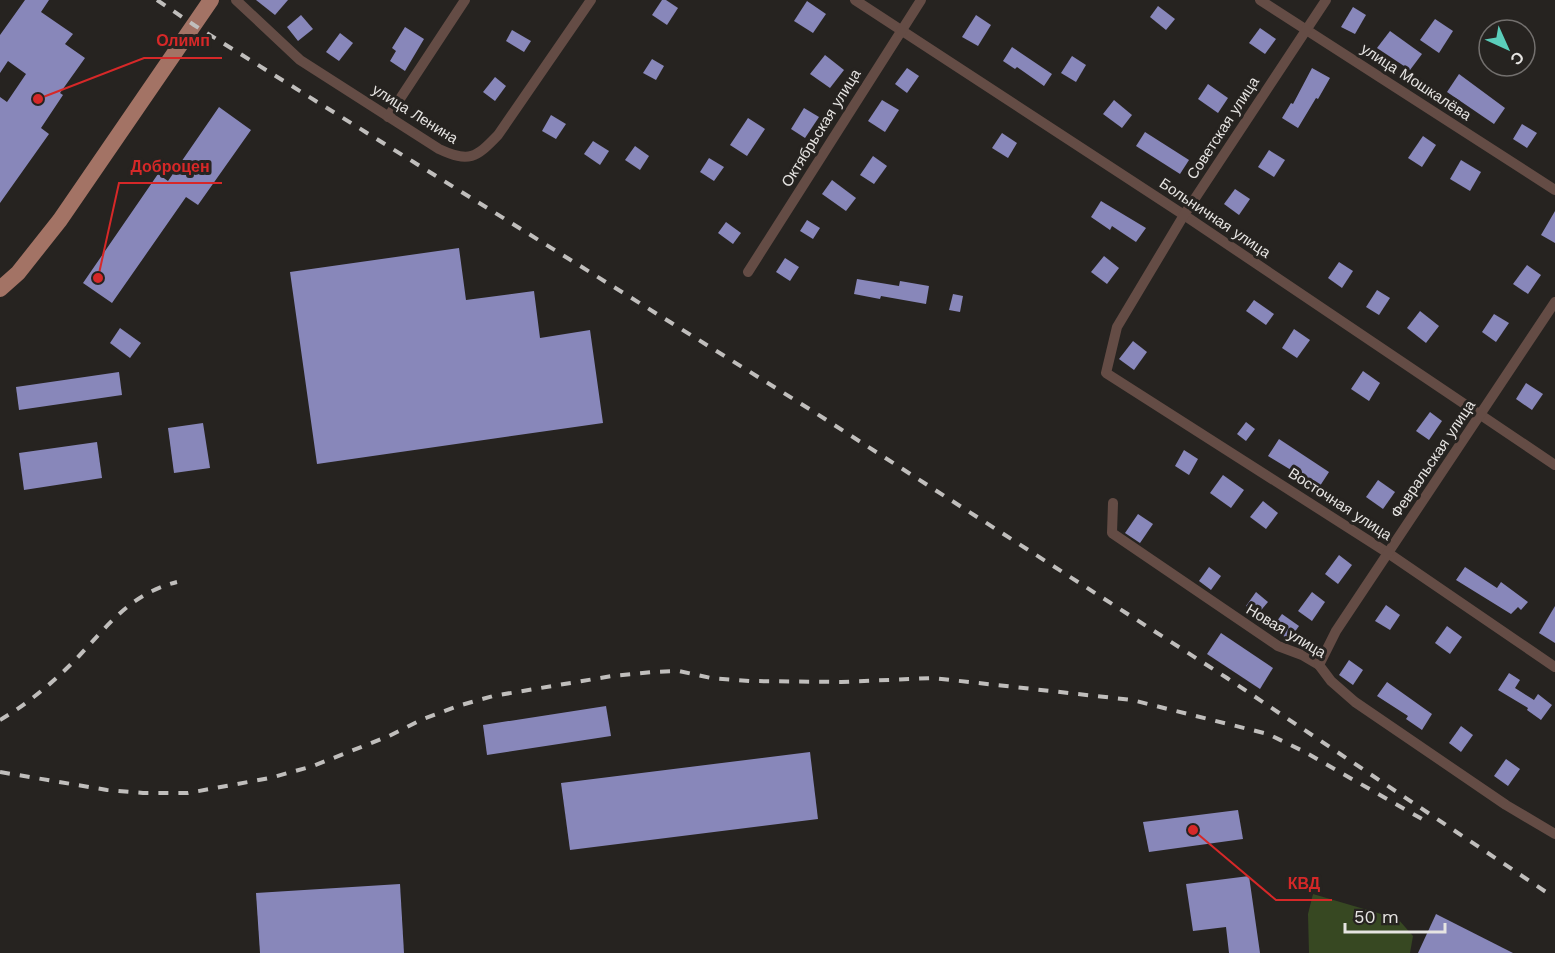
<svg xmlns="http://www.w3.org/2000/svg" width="1555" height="953" font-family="'Work Sans',sans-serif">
  <rect width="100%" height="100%" fill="#262320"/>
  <polygon fill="#374822" points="1313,894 1398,919 1413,936 1410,953 1309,953 1308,914"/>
  <g fill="#8887ba">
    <polygon points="25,0 49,0 41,12 73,34 65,44 85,58 60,93 63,95 41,128 49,134 0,203 0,97 7,102 26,74 8,61 0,73 0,35"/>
    <polygon points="256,0 288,0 275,15"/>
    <polygon points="662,0 666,0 678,8 667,25 652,15"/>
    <polygon points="807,1 826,14 813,33 794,21"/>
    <polygon points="1158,6 1175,19 1166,30 1150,17"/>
    <polygon points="1353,7 1366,15 1355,34 1341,27"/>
    <polygon points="301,15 313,29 298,41 287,27"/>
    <polygon points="976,15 991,25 978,46 962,37"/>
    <polygon points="1435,19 1453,31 1439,53 1420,40"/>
    <polygon points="405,27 424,39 405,71 390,61 396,51 392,48"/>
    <polygon points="1260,28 1276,39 1265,54 1249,43"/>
    <polygon points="512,30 531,41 524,52 506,41"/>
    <polygon points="1390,31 1422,54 1410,70 1377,48"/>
    <polygon points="340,33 353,43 339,61 326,52"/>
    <polygon points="1012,47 1052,74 1044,86 1017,67 1015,69 1003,61"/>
    <polygon points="825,55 844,70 830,88 810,74"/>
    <polygon points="1072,56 1086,65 1076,82 1061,73"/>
    <polygon points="652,59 664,66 656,80 643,73"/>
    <polygon points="907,68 919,76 907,93 895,84"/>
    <polygon points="1312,68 1330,78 1318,99 1316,98 1298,128 1282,118 1291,103 1293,104"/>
    <polygon points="1459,74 1505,108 1494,124 1447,92"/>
    <polygon points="495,77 506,86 495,101 483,92"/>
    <polygon points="1208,84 1228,98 1218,113 1198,99"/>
    <polygon points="882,100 899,110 885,132 868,121"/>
    <polygon points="1114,100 1132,115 1122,128 1103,114"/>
    <polygon points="219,107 251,130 198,205 186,197 112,303 83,283 158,174 168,181"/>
    <polygon points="804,108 819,117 805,138 791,129"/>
    <polygon points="551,115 566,124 556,139 542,131"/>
    <polygon points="748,118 765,129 747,156 730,145"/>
    <polygon points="1522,124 1537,133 1527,148 1513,139"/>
    <polygon points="1145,132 1189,160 1180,174 1136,146"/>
    <polygon points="1002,133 1017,143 1008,158 992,148"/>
    <polygon points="1423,136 1436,145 1422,167 1408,158"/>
    <polygon points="593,141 609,151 600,165 584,154"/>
    <polygon points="635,146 649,156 640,170 625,160"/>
    <polygon points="1269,150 1285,160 1274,177 1258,167"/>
    <polygon points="873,156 887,166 874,184 860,175"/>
    <polygon points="709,158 724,167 714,181 700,172"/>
    <polygon points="1461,160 1481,172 1470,191 1450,179"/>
    <polygon points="832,180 856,198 846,211 822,194"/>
    <polygon points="1235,189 1250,199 1239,215 1224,204"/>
    <polygon points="1101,201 1146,228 1136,242 1112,226 1110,230 1091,217"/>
    <polygon points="1555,211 1555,243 1541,235"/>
    <polygon points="807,220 820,228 813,239 800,231"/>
    <polygon points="726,222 741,233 733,244 718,233"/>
    <polygon points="459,248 466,300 534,291 540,338 590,330 603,423 317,464 290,272"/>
    <polygon points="1104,256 1119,268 1107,284 1091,272"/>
    <polygon points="785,258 799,267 790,281 776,272"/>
    <polygon points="1339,262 1353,271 1342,288 1328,278"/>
    <polygon points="1527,265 1541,275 1528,294 1513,284"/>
    <polygon points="857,279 899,286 900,281 929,286 926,304 881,296 880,299 854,294"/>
    <polygon points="1377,290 1390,298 1379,315 1366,307"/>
    <polygon points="953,294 963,296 960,312 949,310"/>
    <polygon points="1254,300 1274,314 1266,325 1246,311"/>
    <polygon points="1420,311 1439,326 1426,343 1407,328"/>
    <polygon points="1494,314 1509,323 1496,342 1482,332"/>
    <polygon points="120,328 141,343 130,358 110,343"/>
    <polygon points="1294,329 1310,340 1297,358 1282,348"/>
    <polygon points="1133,341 1147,352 1134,370 1119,359"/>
    <polygon points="1363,371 1380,383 1369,401 1351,389"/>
    <polygon points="119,372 122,395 19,410 16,387"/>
    <polygon points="1526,383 1543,394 1532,410 1516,399"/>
    <polygon points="1430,412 1442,421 1429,440 1416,431"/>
    <polygon points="1246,422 1255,429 1246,441 1237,434"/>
    <polygon points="203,423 210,468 174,473 168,428"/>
    <polygon points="1279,439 1329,472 1318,489 1300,478 1301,476 1268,456"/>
    <polygon points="97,442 102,478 24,490 19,453"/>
    <polygon points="1184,450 1198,459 1189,475 1175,466"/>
    <polygon points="1223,475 1244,490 1231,508 1210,493"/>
    <polygon points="1378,480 1395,492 1383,509 1366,497"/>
    <polygon points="1263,501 1278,513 1266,529 1250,517"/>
    <polygon points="1138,514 1153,524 1140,543 1125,533"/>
    <polygon points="1339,555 1352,565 1338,584 1325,574"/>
    <polygon points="1209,567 1221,576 1211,590 1199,581"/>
    <polygon points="1465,567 1497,588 1501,582 1528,602 1521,610 1518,607 1511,614 1456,580"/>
    <polygon points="1256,592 1268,602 1257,615 1246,606"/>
    <polygon points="1312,592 1325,602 1312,621 1298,611"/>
    <polygon points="1386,605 1400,615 1390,630 1375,621"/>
    <polygon points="1555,606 1555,643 1539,633"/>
    <polygon points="1282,614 1299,626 1289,640 1272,628"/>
    <polygon points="1447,626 1462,637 1450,654 1435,643"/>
    <polygon points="1221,633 1273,668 1260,689 1207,654"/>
    <polygon points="1349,660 1363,670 1353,685 1339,675"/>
    <polygon points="1509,673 1520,680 1515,688 1534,700 1538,694 1552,705 1541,720 1527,710 1528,708 1498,690"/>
    <polygon points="1387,682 1432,714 1422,730 1406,719 1408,716 1377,696"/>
    <polygon points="606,706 611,736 487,755 483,725"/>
    <polygon points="1461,726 1473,735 1461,752 1449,743"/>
    <polygon points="810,752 818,819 570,850 561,783"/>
    <polygon points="1506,759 1520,769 1508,786 1494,776"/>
    <polygon points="1238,810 1243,839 1149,852 1143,822"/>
    <polygon points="1249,876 1260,953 1229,953 1226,927 1193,931 1186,884"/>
    <polygon points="400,884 404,953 260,953 256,893"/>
    <polygon points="1436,914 1513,953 1418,953"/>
  </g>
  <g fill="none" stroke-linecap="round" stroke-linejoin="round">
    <g stroke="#644c45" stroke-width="10">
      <path d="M236 0 300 60 439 149C469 163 476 158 498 135L591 0"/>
      <polyline points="855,0 1184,215 1555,465"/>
      <polyline points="1260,0 1555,190"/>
      <polyline points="1326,0 1184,215 1117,327 1106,373 1388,553 1555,667"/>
      <polyline points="388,117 465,0"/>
      <polyline points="748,272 921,0"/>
      <polyline points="1113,503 1112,533 1278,646 1302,655 1319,665 1331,681 1355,702 1506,805 1555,834"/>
      <polyline points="1319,665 1336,631 1555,302"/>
    </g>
    <polyline stroke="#a37365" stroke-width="16" points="0,289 18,273 60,220 211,0"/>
    <g stroke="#c0bebc" stroke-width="4" stroke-dasharray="10 10" stroke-linecap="butt">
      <polyline points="157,0 194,25 811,410 1227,678 1546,892"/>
      <path d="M0 720C29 703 56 680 79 656 109 624 132 593 177 582"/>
      <polyline points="0,772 107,790 143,793 188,793 270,778 313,766 389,736 423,719 458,706 493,696 612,676 653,672 679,671 711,678 750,681 841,682 933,678 1132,700 1268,734 1303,751 1422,819"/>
    </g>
  </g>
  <g text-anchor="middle" stroke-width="6" stroke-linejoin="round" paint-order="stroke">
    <g font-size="15" fill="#e6e4e2" stroke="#262320">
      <text transform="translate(1416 82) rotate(33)" y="5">улица Мошкалёва</text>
      <text transform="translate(415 114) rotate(32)" y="5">улица Ленина</text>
      <text transform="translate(821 128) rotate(-58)" y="5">Октябрьская улица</text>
      <text transform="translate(1223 128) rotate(-57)" y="5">Советская улица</text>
      <text transform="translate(1215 218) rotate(34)" y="5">Больничная улица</text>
      <text transform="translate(1433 459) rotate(-56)" y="5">Февральская улица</text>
      <text transform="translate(1340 504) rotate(33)" y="5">Восточная улица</text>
      <text transform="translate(1286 631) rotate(31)" y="5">Новая улица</text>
    </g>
  </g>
  <path fill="none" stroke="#d62828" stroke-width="2" d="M38 99L144 58H222M98 278L119 183H222M1193 830L1276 900H1332"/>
  <g fill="#d62828" stroke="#262320" stroke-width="2">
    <circle cx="38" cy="99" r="6"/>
    <circle cx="98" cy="278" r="6"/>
    <circle cx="1193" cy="830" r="6"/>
  </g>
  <g font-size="16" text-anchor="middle" font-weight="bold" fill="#d62828" stroke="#262320" stroke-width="6" stroke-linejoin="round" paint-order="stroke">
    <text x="183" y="46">Олимп</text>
    <text x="170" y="172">Доброцен</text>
    <text x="1304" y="889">КВД</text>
  </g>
  <g transform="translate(1507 48) rotate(135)"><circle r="28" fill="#262320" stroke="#73706e" stroke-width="1.5"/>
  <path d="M0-4.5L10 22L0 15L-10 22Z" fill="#5bcebb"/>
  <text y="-9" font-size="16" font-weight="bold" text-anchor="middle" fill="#e6e4e2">С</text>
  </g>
  <path d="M1345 923v9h100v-9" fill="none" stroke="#e6e4e2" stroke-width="3"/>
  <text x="1354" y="923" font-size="18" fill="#e6e4e2" stroke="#262320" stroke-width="4.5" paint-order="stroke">50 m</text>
</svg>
